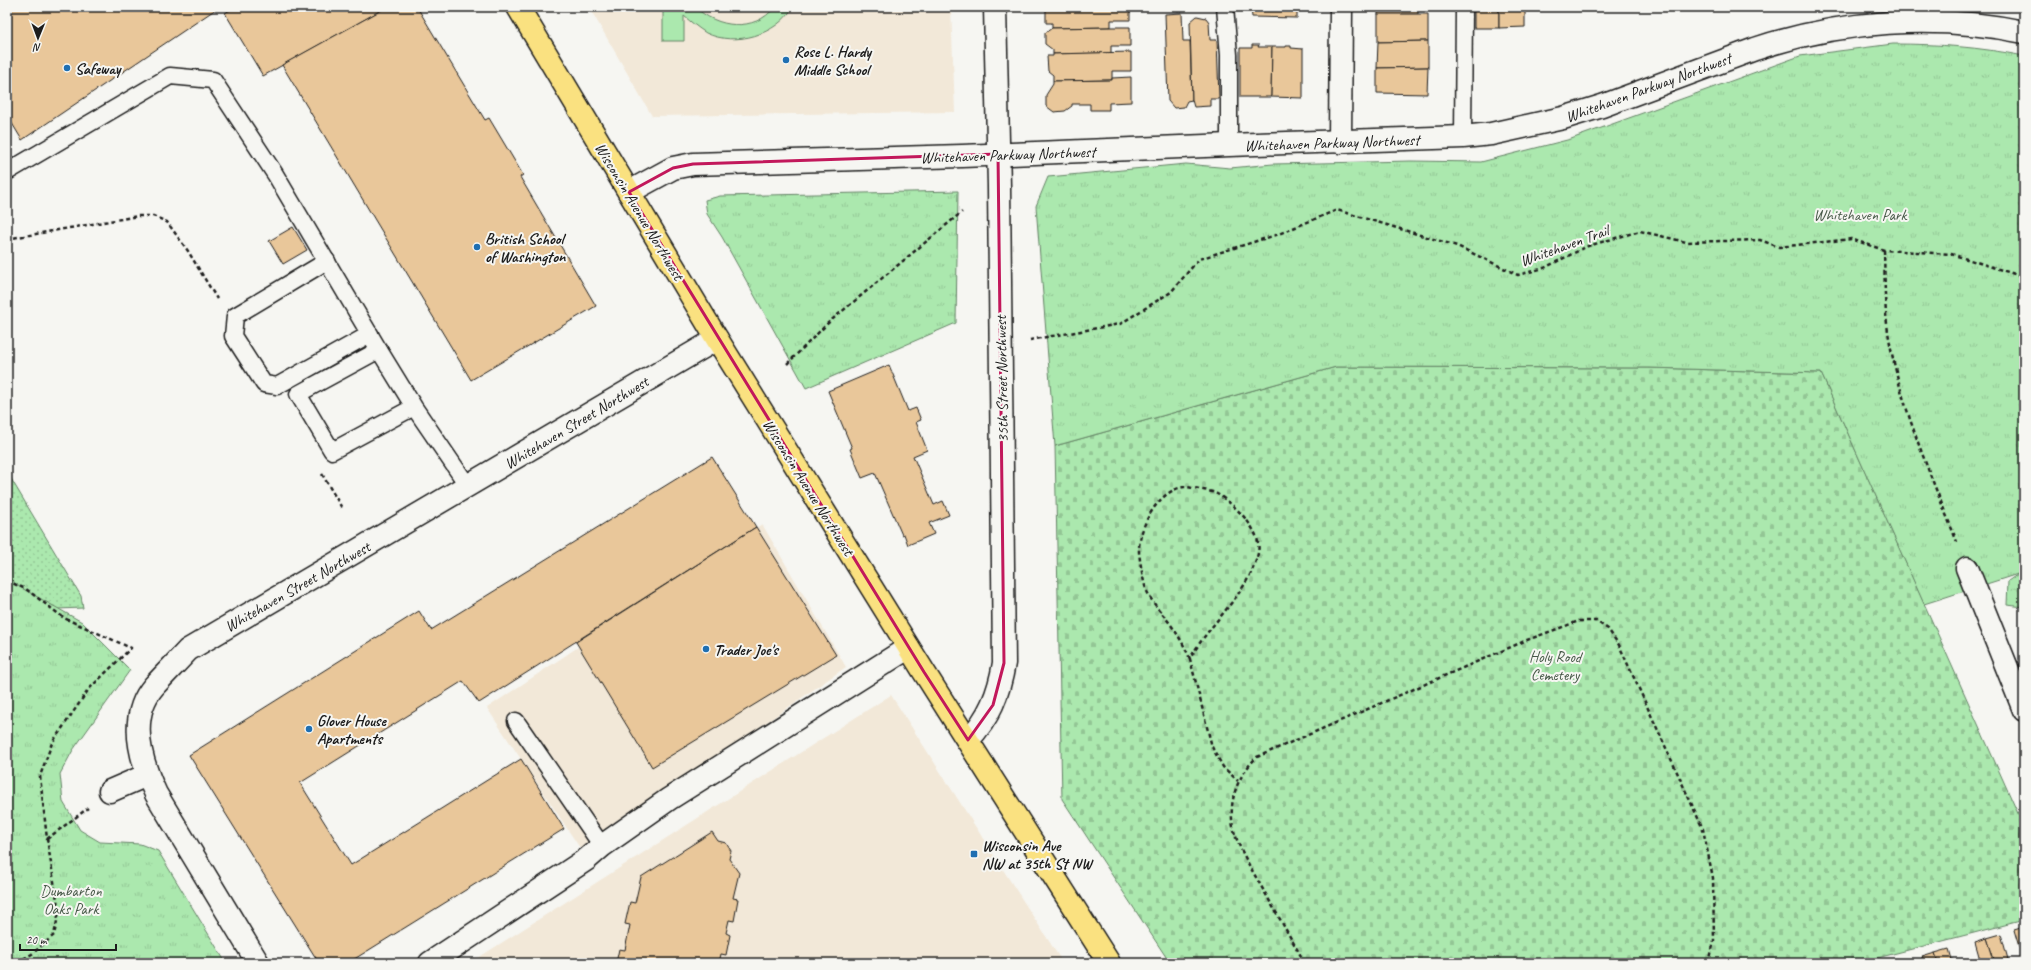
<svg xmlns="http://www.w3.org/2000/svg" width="2031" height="970" font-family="Caveat,sans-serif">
  <defs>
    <pattern id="grass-dots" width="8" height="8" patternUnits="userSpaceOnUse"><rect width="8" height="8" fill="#abe8ae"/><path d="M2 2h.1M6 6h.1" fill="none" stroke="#93c695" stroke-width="1.8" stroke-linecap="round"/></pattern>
    <pattern id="forest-crowns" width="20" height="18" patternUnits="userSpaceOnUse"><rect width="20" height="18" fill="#abe8ae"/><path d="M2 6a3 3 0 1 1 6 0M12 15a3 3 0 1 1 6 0" fill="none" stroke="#93c695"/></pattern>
    <pattern id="cemetery-stones" width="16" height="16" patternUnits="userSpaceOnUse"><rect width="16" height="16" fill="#abe8ae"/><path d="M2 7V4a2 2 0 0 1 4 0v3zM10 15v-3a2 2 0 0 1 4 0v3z" fill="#93c695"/></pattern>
    <pattern id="park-tufts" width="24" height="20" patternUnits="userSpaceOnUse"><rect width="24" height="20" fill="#abe8ae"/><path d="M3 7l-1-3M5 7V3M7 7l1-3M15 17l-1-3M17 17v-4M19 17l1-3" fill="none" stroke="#93c695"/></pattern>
  </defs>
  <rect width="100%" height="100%" fill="#f6f6f2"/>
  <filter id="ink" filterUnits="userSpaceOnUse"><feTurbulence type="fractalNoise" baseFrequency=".025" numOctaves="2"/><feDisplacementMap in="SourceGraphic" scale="8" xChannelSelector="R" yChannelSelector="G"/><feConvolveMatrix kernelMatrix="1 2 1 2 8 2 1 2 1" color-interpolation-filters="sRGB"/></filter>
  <g filter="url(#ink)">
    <g fill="#f2e8d8">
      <polygon points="589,7 951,7 955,112 652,116"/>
      <polygon points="762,524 846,667 582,851 487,708"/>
      <polygon points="891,695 1063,963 470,963"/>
    </g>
    <polygon fill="url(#grass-dots)" stroke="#648265" points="7,472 81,596 83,608 57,609 7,657"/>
    <polygon fill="url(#forest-crowns)" stroke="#648265" points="2024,570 2024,607 2007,605 2008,581"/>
    <polygon fill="url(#cemetery-stones)" stroke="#648265" points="1336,367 1649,368 1821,373 2024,827 2024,920 1858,963 1170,963 1062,799 1055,446"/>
    <g fill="url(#park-tufts)" stroke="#648265">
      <path d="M1893 44C1938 44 1979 47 2024 56V572L1924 604 1821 373 1649 368 1336 367 1055 446 1036 206 1048 177 1186 164 1230 168 1273 164 1411 161 1481 162 1571 139 1800 56Z"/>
      <polygon points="958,191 956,323 806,388 722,237 707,214 705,200 720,196"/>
      <polygon points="7,576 18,586 82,622 130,670 73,750 60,774 63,802 80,830 100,842 140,844 158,851 226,963 7,963"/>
    </g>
    <path fill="#abe8ae" stroke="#648265" d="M663 7H695C717 28 754 33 775 7H793C777 35 735 47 706 33 698 28 691 22 684 16V41H663Z"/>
    <g fill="#e9c79a" stroke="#1c1c1c">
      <polygon points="7,7 219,7 22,140 7,115"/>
      <polygon points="235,7 387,7 263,76 225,13"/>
      <polygon points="387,7 417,7 485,120 489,118 523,175 520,177 596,306 471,380 282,65"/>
      <polygon points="1046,7 1130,7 1130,20 1111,20 1111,27 1052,28 1052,23 1046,23"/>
      <polygon points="1251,7 1297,7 1297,18 1252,17"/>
      <rect x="1378" y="7" width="40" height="7"/>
      <rect x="1474" y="7" width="25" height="21"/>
      <polygon points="1499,7 1525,7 1525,27 1499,28"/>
      <rect x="1525" y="7" width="23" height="2"/>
      <rect x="1548" y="7" width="25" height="2"/>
      <polygon points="1182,13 1183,41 1190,41 1192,100 1187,101 1184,107 1174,108 1168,101 1165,14"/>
      <polygon points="1378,14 1428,14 1428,41 1378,42"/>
      <polygon points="1197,16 1206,18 1209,22 1210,40 1217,40 1219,99 1210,99 1210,106 1194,107 1192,100 1190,22"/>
      <polygon points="1111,27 1130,27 1130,46 1111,46 1111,53 1053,54 1053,50 1045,44 1045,33 1052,28"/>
      <polygon points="1428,41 1428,67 1377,68 1378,42"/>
      <polygon points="1252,45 1259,45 1258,47 1272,47 1271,97 1240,97 1240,48 1252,48"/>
      <polygon points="1286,46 1291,46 1291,48 1303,49 1303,98 1271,97 1272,47 1286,47"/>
      <polygon points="1131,52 1131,71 1112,71 1112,80 1053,81 1053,75 1048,71 1047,56 1053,56 1053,54"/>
      <polygon points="1428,67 1427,94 1377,93 1377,68"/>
      <polygon points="1131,77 1131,102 1109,103 1109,110 1090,110 1090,104 1072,104 1072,106 1065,111 1054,112 1046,106 1046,95 1053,84 1053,81 1112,80 1112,78"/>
      <polygon points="293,227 307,250 283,264 269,241"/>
      <polygon points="889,365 908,411 916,408 921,420 916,422 927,450 913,456 934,505 943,501 949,515 929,523 934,534 908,545 904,534 902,535 875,473 862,478 850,449 852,448 828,391"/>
      <polygon points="712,457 756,527 479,703 463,681 300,783 351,865 521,759 564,829 348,963 319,963 189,755 419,611 431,630"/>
      <polygon points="756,527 836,655 652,767 576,642"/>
      <polygon points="712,832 718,841 726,843 731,851 729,859 739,873 733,898 738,899 734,921 729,920 726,933 730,935 726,955 721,954 719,963 616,963 619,949 625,950 630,925 625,924 630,902 635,903 641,877"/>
      <polygon points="2024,927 2024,959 2023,960 2014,930"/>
      <polygon points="2001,934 2009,963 1995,963 1987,938"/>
      <polygon points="1987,938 1995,963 1981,963 1975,942"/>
      <polygon points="1949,949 1953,963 1938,963 1935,953"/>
      <polygon points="1935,953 1938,963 1923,963 1922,957"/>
    </g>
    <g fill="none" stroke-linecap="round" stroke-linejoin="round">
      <g stroke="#1c1c1c" stroke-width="19">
        <g id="service">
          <polyline points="1225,7 1229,55 1229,145"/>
          <polyline points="1463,137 1464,7"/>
          <polyline points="7,172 170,76 213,80 275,174 379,350"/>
          <polyline points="327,261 235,316 233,336 264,384 277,386 370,334"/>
          <polyline points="414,407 332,451 298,394 379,350 414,407 468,486"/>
          <polyline points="516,721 602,846"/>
        </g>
      </g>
      <g stroke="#1c1c1c" stroke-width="25">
        <g id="minor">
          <polyline points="1340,142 1341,7"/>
          <path d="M629 192 673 168 693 164 962 156 1229 145 1463 137 1491 134 1563 118 1602 106 1755 49C1842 20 1935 14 2024 32"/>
          <polyline points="1967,568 2024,710"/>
          <path d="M968 740C989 718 999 694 1004 663L999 187 995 7"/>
          <polyline points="110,791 147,775"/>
          <path d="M258 963 156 794C141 762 127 717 154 686 165 674 177 662 188 650L717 339"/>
          <polyline points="430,963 587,859 602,846 669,799 908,648"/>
        </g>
      </g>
      <g stroke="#1c1c1c" stroke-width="25">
        <polyline id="primary" points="518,7 717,339 924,672 1109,963"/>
      </g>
      <g stroke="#1c1c1c" stroke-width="2.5" stroke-dasharray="4 3" stroke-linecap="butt">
        <polyline points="7,239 138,216 153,216 167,222 188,251 217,299"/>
        <path d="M1884 250C1885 279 1884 310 1889 338 1901 408 1931 476 1957 542"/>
        <polyline points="1030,340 1120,324 1171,292 1199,259 1276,235 1337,210 1457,246 1518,275 1544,268 1588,246 1640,231 1686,242 1760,240 1779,247 1851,239 1884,250 1951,254 2024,277"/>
        <polyline points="787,364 828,323 962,212"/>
        <polyline points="322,474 343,510"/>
        <polyline points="7,581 26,589 64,618 131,648 89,689 52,743 40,776 47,839 59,912 54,935 32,954 16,963"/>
        <path d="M1190 659C1185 647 1179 636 1171 625 1161 611 1148 600 1144 582 1142 573 1140 562 1139 552 1138 528 1158 490 1184 487 1189 487 1213 491 1217 494 1234 504 1263 531 1258 553 1250 592 1208 624 1190 659L1212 747 1223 767 1238 781"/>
        <polyline points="47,839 88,808"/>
        <path d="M1305 963C1290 937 1276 912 1261 886 1251 868 1233 840 1232 819 1230 795 1240 773 1257 757L1527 640 1579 621H1596L1608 629 1619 645 1703 829 1713 878 1714 941 1709 963"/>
      </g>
      <use href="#service" stroke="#f6f6f2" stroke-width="16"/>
      <use href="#minor" stroke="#f6f6f2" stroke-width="22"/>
      <use href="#primary" stroke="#fae180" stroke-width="22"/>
    </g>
  </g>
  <path fill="none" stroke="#c2185b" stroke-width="3" stroke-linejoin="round" d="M998 154 1004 663 993 705 968 740 924 672 629 192 673 168 693 164Z"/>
  <g fill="#1f6fb2" stroke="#f6f6f2" stroke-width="1.5">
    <circle cx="786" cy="60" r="4"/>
    <circle cx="67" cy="68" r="4"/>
    <circle cx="477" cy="247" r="4"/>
    <circle cx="706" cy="649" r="4"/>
    <circle cx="309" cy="729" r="4"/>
    <rect x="970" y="850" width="8" height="8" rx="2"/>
  </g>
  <g text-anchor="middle" stroke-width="4" stroke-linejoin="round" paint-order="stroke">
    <g font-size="16" font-weight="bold" fill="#1c1c1c" stroke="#f6f6f2" text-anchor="start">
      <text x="794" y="57">Rose L. Hardy<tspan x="794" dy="18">Middle School</tspan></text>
      <text x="75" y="74">Safeway</text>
      <text x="485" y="244">British School<tspan x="485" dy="18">of Washington</tspan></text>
      <text x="714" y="655">Trader Joe's</text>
      <text x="317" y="726">Glover House<tspan x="317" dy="18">Apartments</tspan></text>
      <text x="982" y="851">Wisconsin Ave<tspan x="982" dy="18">NW at 35th St NW</tspan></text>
    </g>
    <g font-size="16" fill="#1c1c1c" stroke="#f6f6f2">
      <text transform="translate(1648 87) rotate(-20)" y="6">Whitehaven Parkway Northwest</text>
      <text transform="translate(1332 142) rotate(-2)" y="6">Whitehaven Parkway Northwest</text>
      <text transform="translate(1008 154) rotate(-2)" y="6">Whitehaven Parkway Northwest</text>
      <text transform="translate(640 211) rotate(59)" y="6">Wisconsin Avenue Northwest</text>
      <text transform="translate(1564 245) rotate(-20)" y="6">Whitehaven Trail</text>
      <text transform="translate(1001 379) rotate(-91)" y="6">35th Street Northwest</text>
      <text transform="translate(576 422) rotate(-31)" y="6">Whitehaven Street Northwest</text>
      <text transform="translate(809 487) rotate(58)" y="6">Wisconsin Avenue Northwest</text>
      <text transform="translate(297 586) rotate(-30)" y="6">Whitehaven Street Northwest</text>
    </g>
    <g font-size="16" fill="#475948" stroke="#f6f6f2">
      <text x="1860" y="220">Whitehaven Park</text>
      <text x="1555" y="662">Holy Rood<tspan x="1555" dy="18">Cemetery</tspan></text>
      <text x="71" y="896">Dumbarton<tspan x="71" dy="18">Oaks Park</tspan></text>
    </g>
  </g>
  <rect width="2031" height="970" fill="none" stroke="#f6f6f2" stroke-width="24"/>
  <rect x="12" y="12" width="2007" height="946" fill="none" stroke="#1c1c1c" stroke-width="1.5" filter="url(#ink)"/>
  <g transform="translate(38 38) rotate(181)" stroke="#f6f6f2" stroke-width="3" paint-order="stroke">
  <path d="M0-3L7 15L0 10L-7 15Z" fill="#1c1c1c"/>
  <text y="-6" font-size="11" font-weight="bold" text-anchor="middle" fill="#1c1c1c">N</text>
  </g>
  <path d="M20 944v6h96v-6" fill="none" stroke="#1c1c1c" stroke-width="2"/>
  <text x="26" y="944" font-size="12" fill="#1c1c1c" stroke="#f6f6f2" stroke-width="3" paint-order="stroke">20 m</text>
</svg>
